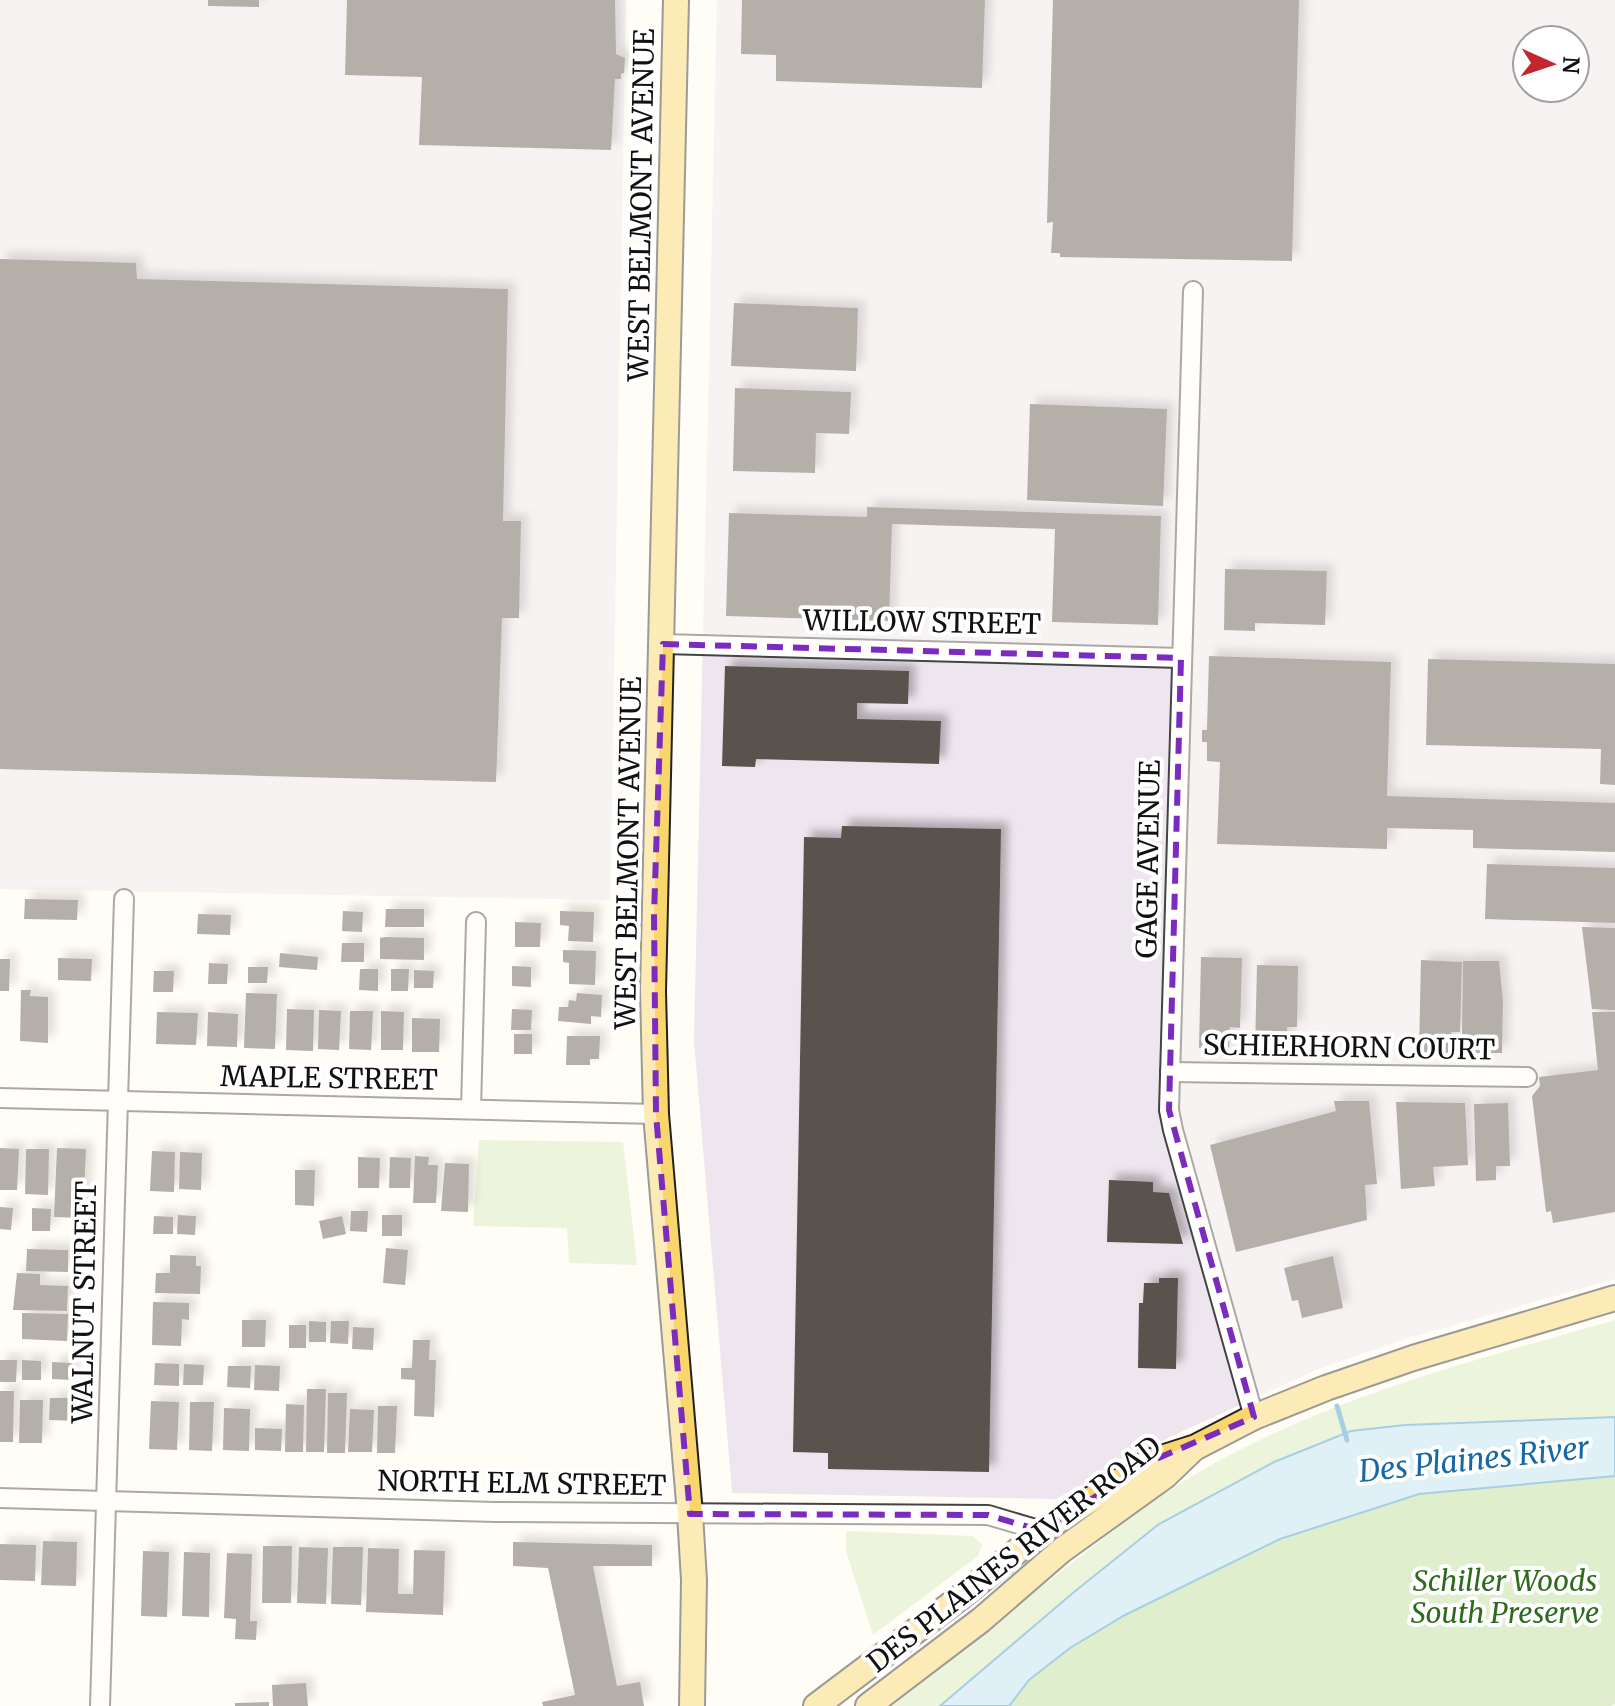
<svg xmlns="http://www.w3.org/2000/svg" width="1615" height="1706" font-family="Merriweather,serif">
  <defs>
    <filter id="shadow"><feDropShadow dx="7" dy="-7" stdDeviation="4" flood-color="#0004"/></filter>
  </defs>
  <rect width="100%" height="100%" fill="#fffdf5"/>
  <g fill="#eee6ef" fill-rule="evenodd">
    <polygon points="0,0 626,0 610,900 0,889"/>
    <path d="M717 0H1615V1279L1402 1340 1316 1370 1170 1437 1056 1499 732 1493 694 1041ZM1527 40H1575V88H1527Z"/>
  </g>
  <g fill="#d5ebbd">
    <polygon points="479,1140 623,1142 637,1265 569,1263 567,1228 473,1226"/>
    <path d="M1615 1320V1417L1405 1425 1351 1431 1274 1462 1159 1524 1074 1592 940 1706H886C943 1662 1001 1618 1059 1573 1106 1537 1154 1497 1206 1468 1333 1396 1476 1360 1615 1320Z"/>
    <polygon points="846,1531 973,1536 982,1545 978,1556 873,1635 846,1551"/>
  </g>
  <polygon fill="#b9dc9c" points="1615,1476 1615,1704 1611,1706 1009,1706 1029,1680 1070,1648 1125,1615 1280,1539 1419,1494"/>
  <polygon fill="#b9e0f7" stroke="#3f96cf" stroke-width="2" points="1615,1417 1615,1476 1419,1494 1280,1539 1125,1615 1070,1648 1029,1680 1009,1706 940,1706 1074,1592 1159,1524 1274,1462 1351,1431 1405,1425"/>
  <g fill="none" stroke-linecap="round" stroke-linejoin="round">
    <polyline stroke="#3f96cf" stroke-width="5" points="1337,1406 1347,1440"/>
  </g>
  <g fill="#5a524d" filter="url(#shadow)">
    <polygon points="208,0 259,0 259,7 208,6"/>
    <polygon points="347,0 615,0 616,54 625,58 624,73 621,74 621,79 615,79 611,150 419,145 422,77 345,75"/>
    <polygon points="742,0 985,0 982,88 776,81 776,55 741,54"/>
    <polygon points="1053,0 1299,0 1292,261 1060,257 1060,253 1051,253 1053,222 1047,223"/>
    <polygon points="0,259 136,263 137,279 508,289 503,521 521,521 519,618 502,618 496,782 0,769"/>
    <polygon points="734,303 858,308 856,371 731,366"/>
    <polygon points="735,388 851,392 849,434 816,433 815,473 733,471"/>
    <polygon points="1030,404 1167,409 1163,506 1027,500"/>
    <polygon points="867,507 1161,516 1158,625 1052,622 1055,529 892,524 889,621 726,616 729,513 867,517"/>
    <polygon points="1225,569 1327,571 1325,625 1255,623 1255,631 1224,630"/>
    <polygon points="1209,656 1391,662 1387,796 1615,803 1615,852 1473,848 1473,830 1387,828 1387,849 1217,844 1220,762 1207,761 1207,742 1202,742 1202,730 1207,730"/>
    <polygon points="1428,659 1615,664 1615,785 1600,784 1601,749 1426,745"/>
    <polygon points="725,666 909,671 908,704 857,703 857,719 941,721 939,764 756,759 755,767 722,766"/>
    <polygon points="842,826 1001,829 989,1472 828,1469 828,1453 793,1452 804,837 841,838"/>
    <polygon points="1487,864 1615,868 1615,923 1485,919"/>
    <polygon points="25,899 78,900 77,920 24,919"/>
    <polygon points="386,909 424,909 424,927 385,927"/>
    <polygon points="343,911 363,912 362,932 342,931"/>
    <polygon points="560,911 594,912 593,942 568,941 569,926 560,925"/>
    <polygon points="198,914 231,915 230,935 197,934"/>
    <polygon points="515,922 541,923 540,947 515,947"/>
    <polygon points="1582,927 1615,928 1615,1010 1592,1009"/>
    <polygon points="385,937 424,938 424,960 380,959 380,938"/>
    <polygon points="342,943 364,943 364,962 341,962"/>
    <polygon points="563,950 596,951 595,985 569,984 569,963 563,962"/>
    <polygon points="280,953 318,957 317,970 279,967"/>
    <polygon points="1201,957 1242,958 1240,1028 1230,1027 1229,1049 1199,1048"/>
    <polygon points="58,958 92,959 91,981 58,980"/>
    <polygon points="0,959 10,959 9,991 0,991"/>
    <polygon points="1421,960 1462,962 1460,1032 1451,1032 1450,1053 1419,1052"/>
    <polygon points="1463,961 1499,961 1503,1001 1502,1053 1471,1053 1471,1036 1462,1036"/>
    <polygon points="209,963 228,964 227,984 208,984"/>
    <polygon points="1257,965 1298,966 1297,1027 1287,1027 1287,1049 1255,1049"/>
    <polygon points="512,966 531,967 531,987 512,986"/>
    <polygon points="248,967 268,967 267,983 248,983"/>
    <polygon points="360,969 378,969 378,991 359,990"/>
    <polygon points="391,969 409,969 408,991 391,991"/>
    <polygon points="414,970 434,971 433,988 414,988"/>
    <polygon points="154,971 174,971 173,992 153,992"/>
    <polygon points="21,990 31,990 30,996 48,997 48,1043 20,1041"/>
    <polygon points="246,993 277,994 275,1049 244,1048"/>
    <polygon points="577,993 602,995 601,1017 591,1016 591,1024 558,1021 559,1007 568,1007 569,1000 576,1001"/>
    <polygon points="287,1009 314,1010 313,1051 286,1050"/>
    <polygon points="512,1009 532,1010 531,1030 511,1030"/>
    <polygon points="319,1010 341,1011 339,1050 318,1049"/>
    <polygon points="350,1011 373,1011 371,1050 349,1049"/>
    <polygon points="381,1011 404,1012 403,1050 381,1050"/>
    <polygon points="157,1012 198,1013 196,1045 156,1044"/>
    <polygon points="208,1012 238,1014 237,1047 207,1046"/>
    <polygon points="1592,1012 1615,1012 1615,1212 1553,1223 1551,1211 1546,1212 1532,1096 1540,1086 1539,1077 1598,1070"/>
    <polygon points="412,1018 440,1019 439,1052 412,1052"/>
    <rect x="514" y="1034" width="18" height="20"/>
    <polygon points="567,1036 600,1036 599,1059 590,1059 590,1065 566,1065"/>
    <polygon points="1334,1101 1369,1101 1377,1184 1365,1185 1367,1220 1236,1252 1210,1145 1336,1111"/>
    <polygon points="1396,1102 1465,1103 1468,1165 1433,1167 1435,1186 1401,1189"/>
    <polygon points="1508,1103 1510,1166 1496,1166 1496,1180 1476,1181 1474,1104"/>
    <polygon points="0,1148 19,1149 17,1190 0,1190"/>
    <polygon points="57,1148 86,1149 83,1218 54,1217"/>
    <polygon points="26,1149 49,1149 48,1195 25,1194"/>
    <polygon points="152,1151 175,1152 174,1192 150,1191"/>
    <polygon points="180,1152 202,1153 201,1190 179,1189"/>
    <polygon points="415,1156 429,1157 428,1165 438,1165 436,1203 413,1203"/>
    <polygon points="358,1157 380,1158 379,1188 358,1188"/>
    <polygon points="390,1157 411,1158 410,1188 389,1188"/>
    <polygon points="445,1163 469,1164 468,1212 441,1211"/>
    <polygon points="295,1170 315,1170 314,1206 295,1205"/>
    <polygon points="1109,1180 1153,1182 1153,1192 1169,1193 1183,1244 1107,1242"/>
    <polygon points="0,1207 13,1208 11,1230 0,1229"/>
    <polygon points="32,1208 51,1209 50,1231 32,1231"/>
    <polygon points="351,1211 368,1211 367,1232 350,1231"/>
    <polygon points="178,1215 196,1216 195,1235 177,1234"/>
    <rect x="382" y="1215" width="20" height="21"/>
    <polygon points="154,1216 173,1217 173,1234 153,1234"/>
    <polygon points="342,1216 346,1234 323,1239 319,1221"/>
    <polygon points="386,1248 408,1250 405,1285 383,1283"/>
    <polygon points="27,1249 68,1250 68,1272 26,1271"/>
    <polygon points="170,1255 196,1256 196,1266 201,1266 200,1294 155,1293 156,1273 170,1273"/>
    <polygon points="1333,1256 1343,1308 1302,1318 1298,1300 1292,1301 1284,1268"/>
    <polygon points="17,1273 40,1274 40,1285 68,1286 67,1311 13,1310"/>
    <polygon points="1159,1278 1178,1278 1176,1369 1138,1368 1139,1303 1143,1303 1144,1283 1159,1283"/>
    <polygon points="153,1302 189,1303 189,1320 182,1319 181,1346 152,1345"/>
    <polygon points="22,1313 68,1314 67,1341 22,1339"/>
    <polygon points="242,1320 266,1320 265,1347 242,1347"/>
    <polygon points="309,1321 326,1322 326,1342 309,1342"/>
    <polygon points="331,1321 349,1321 348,1344 330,1343"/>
    <rect x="289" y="1325" width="17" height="23"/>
    <polygon points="353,1327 374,1328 373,1350 352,1349"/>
    <polygon points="413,1340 430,1340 429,1360 436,1360 434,1417 414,1416 415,1380 401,1379 401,1368 412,1368"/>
    <polygon points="0,1360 17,1360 16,1382 0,1382"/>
    <polygon points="22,1360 41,1361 41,1380 22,1380"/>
    <polygon points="52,1362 72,1363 71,1380 52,1379"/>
    <polygon points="155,1363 179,1364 179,1386 154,1385"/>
    <polygon points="184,1364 204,1365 203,1385 183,1385"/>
    <polygon points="255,1365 280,1366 279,1391 254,1390"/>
    <polygon points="228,1366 251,1366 250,1388 227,1387"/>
    <polygon points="307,1389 326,1389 324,1452 306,1452"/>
    <polygon points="0,1391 14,1391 13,1442 0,1442"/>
    <polygon points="328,1393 347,1393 345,1453 327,1453"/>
    <polygon points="50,1398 79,1398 78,1421 49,1420"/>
    <polygon points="20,1400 43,1400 42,1443 19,1443"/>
    <polygon points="151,1401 179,1402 177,1450 149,1449"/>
    <polygon points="190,1402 214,1402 212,1451 189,1450"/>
    <polygon points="286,1404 304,1405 303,1452 285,1452"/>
    <polygon points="378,1406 397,1406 395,1453 377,1453"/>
    <polygon points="224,1408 250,1409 249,1451 223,1450"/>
    <polygon points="350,1409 374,1410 372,1452 348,1452"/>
    <polygon points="255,1428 282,1429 281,1451 255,1450"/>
    <polygon points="43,1541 77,1542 76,1586 41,1585"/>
    <polygon points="513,1542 652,1545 652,1566 593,1566 617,1686 640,1682 644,1706 543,1706 542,1702 575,1695 548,1568 513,1566"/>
    <polygon points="0,1544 36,1545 35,1581 0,1580"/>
    <polygon points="263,1546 292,1546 291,1603 262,1603"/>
    <polygon points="299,1547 328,1548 326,1604 297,1603"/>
    <polygon points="333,1547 363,1547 361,1605 331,1604"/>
    <polygon points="368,1548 399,1549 398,1594 413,1594 414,1550 445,1551 443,1615 366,1612"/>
    <polygon points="143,1551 169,1552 167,1617 141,1616"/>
    <polygon points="184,1552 210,1553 209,1617 182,1616"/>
    <polygon points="227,1553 252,1554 250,1621 257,1621 256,1640 235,1639 236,1619 224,1618"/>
    <polygon points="306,1683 308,1706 273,1706 272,1685"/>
    <polygon points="269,1702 269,1706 235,1706 235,1703"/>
  </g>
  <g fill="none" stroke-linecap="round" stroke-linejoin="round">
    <g stroke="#444" stroke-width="22">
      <g id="minor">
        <polyline points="1193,291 1169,1110 1173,1130 1254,1417"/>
        <polyline points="663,644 1181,658"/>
        <polyline points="1170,1072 1527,1077"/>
        <polyline points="0,1098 656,1114"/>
        <polyline points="471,1109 476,922"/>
        <polyline points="0,1498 495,1512 988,1515 1042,1531"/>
        <polyline points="100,1706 124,899"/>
      </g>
    </g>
    <g stroke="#222" stroke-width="28">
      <g id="major">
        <polyline points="676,0 653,991 656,1114 690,1514 694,1580 692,1706"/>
        <polyline points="816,1706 962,1596 1042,1531 1149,1462 1196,1447 1254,1417 1326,1388 1413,1358 1615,1298"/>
        <polyline points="868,1706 981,1620 1062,1550 1165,1476 1192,1450"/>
      </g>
    </g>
    <use href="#minor" stroke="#fff" stroke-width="18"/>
    <use href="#major" stroke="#f9d66b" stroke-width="24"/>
  </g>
  <path d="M0 0H1615V1706H0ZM663 644 1181 658 1169 1110 1254 1417 1149 1462 1042 1531 988 1515 690 1514 656 1114 654 915Z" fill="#fffdf5" fill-opacity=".55" fill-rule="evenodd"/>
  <path fill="none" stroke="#7b2cbf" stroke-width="6" stroke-dasharray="16 10" stroke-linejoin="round" d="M663 644 1181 658 1169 1110 1254 1417 1149 1462 1042 1531 988 1515 690 1514 656 1114 654 915Z"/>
  <g text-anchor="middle" stroke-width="8" stroke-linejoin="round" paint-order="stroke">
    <g font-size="28" fill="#111" stroke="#fff">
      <text transform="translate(641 205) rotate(-89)" y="10">WEST BELMONT AVENUE</text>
      <text transform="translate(922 622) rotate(1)" y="10">WILLOW STREET</text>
      <text transform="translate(628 853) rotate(-89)" y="10">WEST BELMONT AVENUE</text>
      <text transform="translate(1148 859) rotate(-89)" y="10">GAGE AVENUE</text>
      <text transform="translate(1349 1047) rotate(1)" y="10">SCHIERHORN COURT</text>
      <text transform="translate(329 1078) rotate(1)" y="10">MAPLE STREET</text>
      <text transform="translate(84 1302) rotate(-89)" y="10">WALNUT STREET</text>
      <text transform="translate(522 1483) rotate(1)" y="10">NORTH ELM STREET</text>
      <text transform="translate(1014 1554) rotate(-38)" y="10">DES PLAINES RIVER ROAD</text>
    </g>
    <g font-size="28" font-style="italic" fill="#2f6b1f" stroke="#fff">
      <text x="1505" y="1591">Schiller Woods<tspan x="1505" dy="32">South Preserve</tspan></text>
    </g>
    <g font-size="30" font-style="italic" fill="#1768a6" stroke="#fff">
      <text transform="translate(1474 1460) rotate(-6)" y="10">Des Plaines River</text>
    </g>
  </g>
  <g transform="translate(1551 64) rotate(93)"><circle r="38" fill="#ffffff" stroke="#a0a0a0" stroke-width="2"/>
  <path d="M0-6L14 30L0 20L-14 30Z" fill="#c4262e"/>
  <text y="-12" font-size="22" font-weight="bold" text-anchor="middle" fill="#111111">N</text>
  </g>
</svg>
